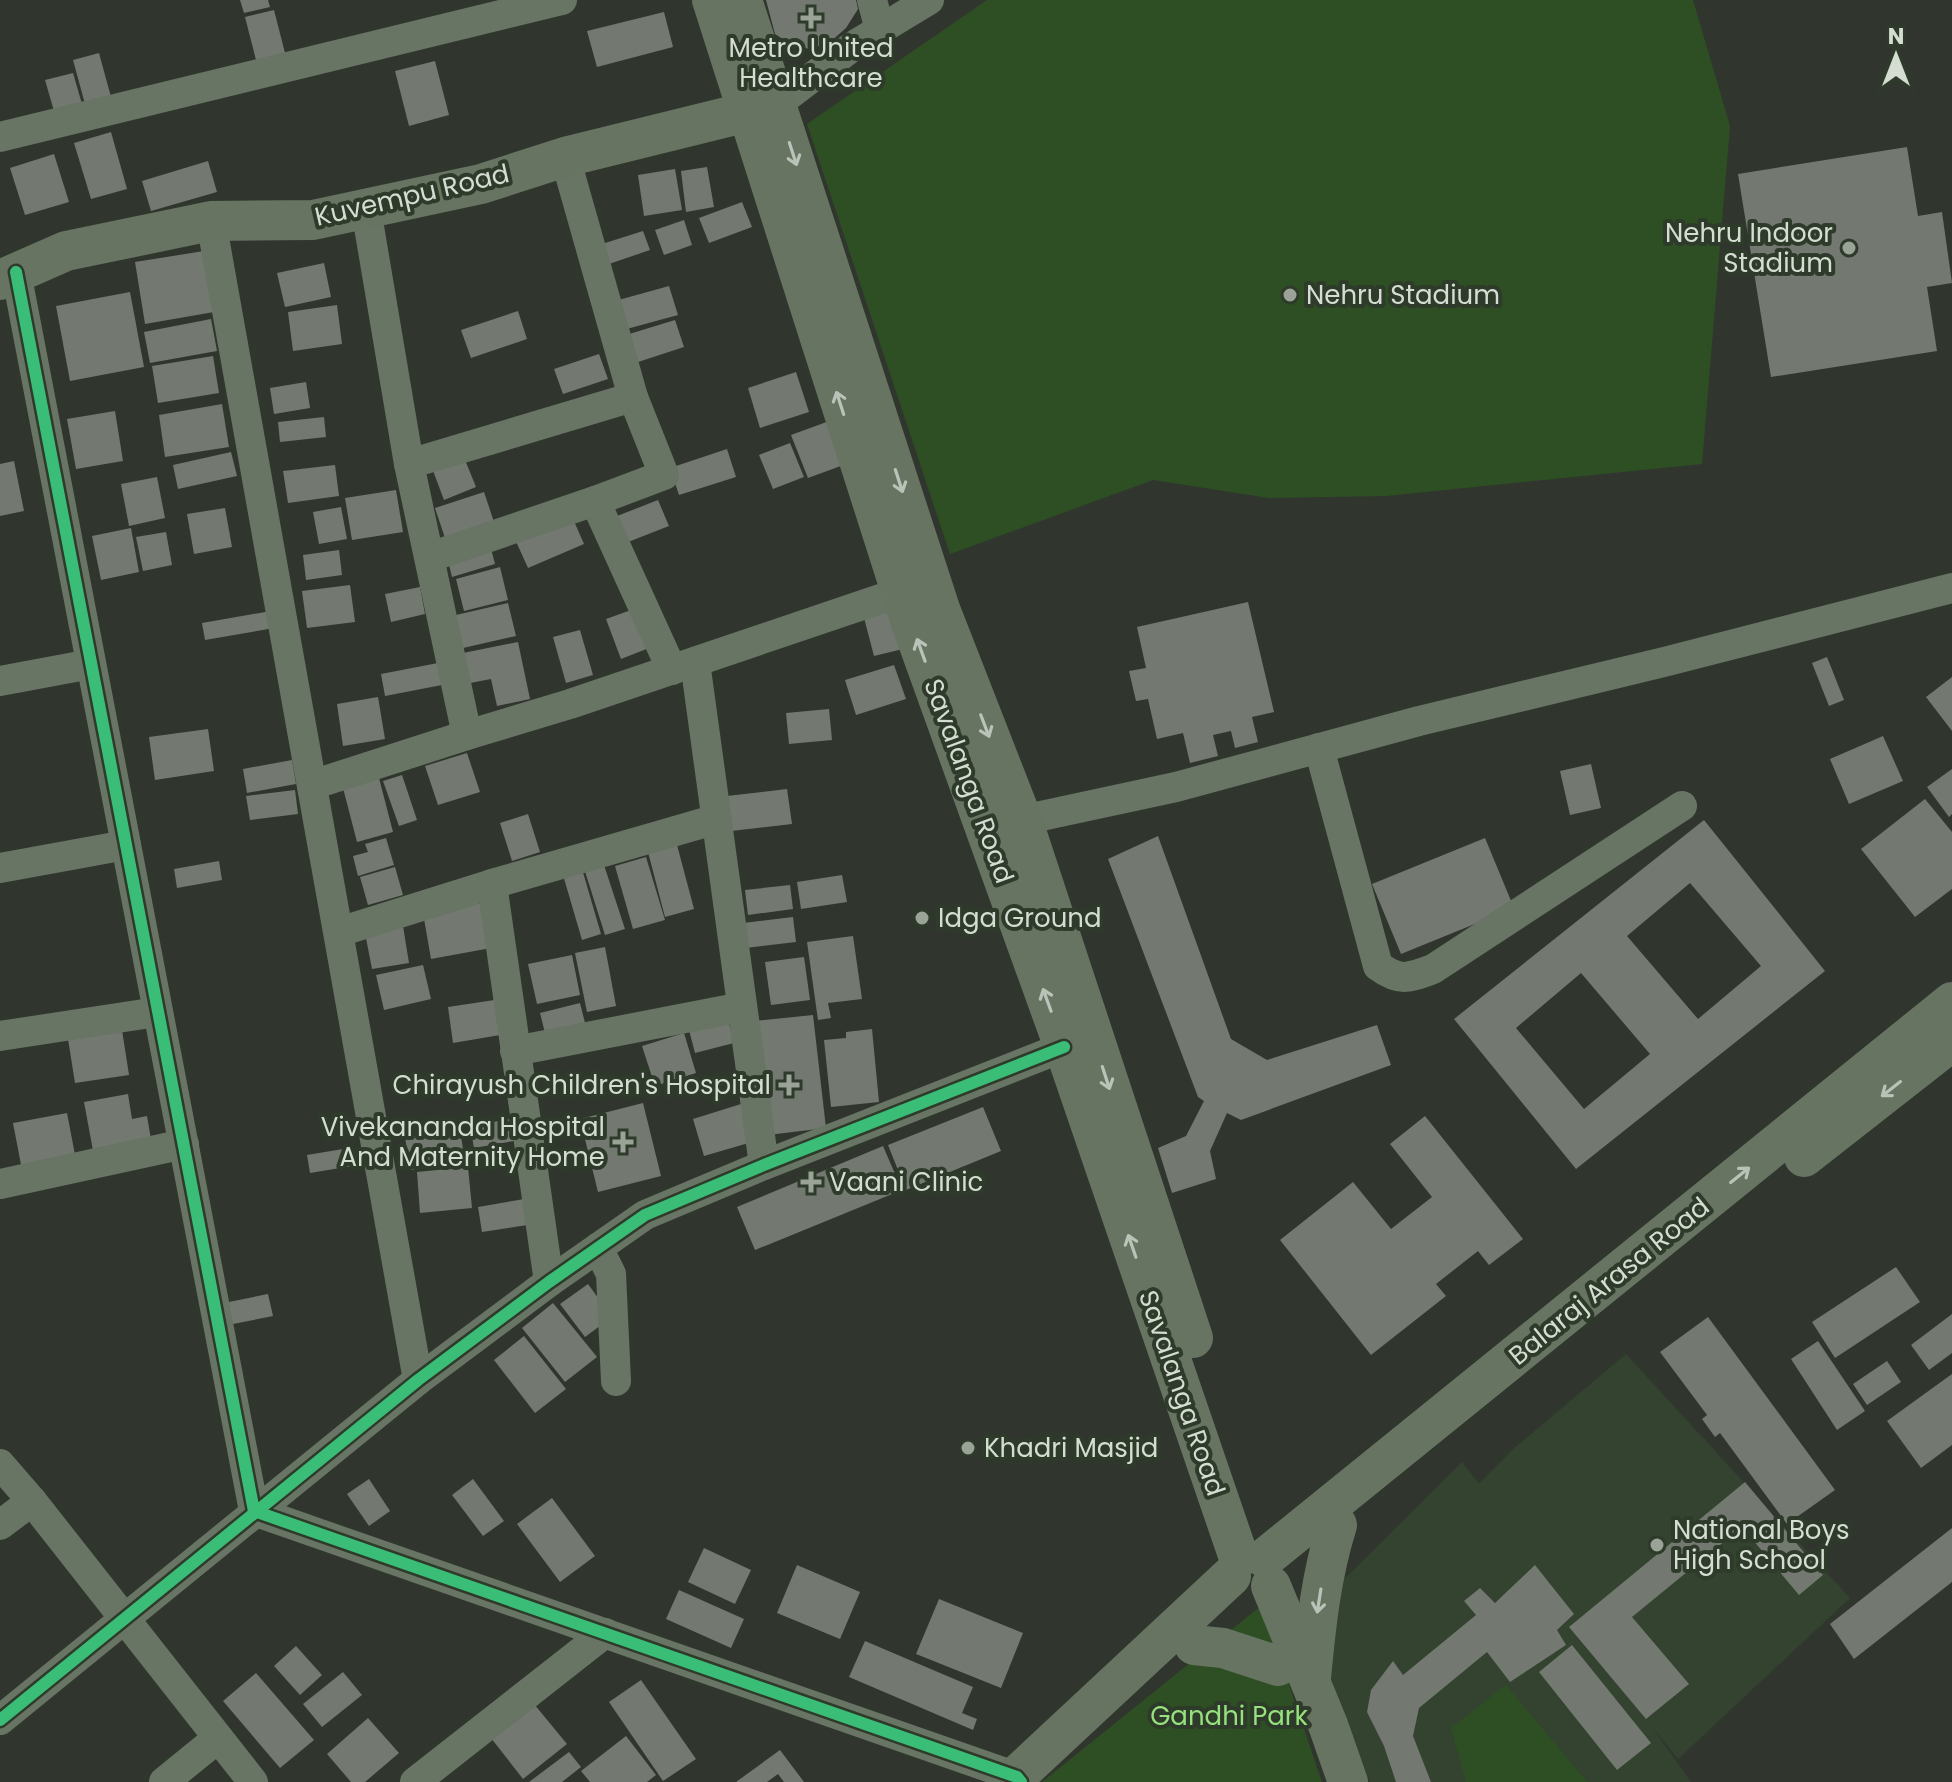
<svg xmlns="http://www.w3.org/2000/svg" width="1952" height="1782" font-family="Poppins,sans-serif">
  <rect width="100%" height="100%" fill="#30362e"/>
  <polygon fill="#33432f" points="1626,1354 1850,1598 1678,1759 1650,1724 1691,1782 1370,1782 1326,1672 1324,1599 1462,1462 1479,1484 1512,1450"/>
  <g fill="#2e4f24">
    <polygon points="987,0 1693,0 1730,126 1702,464 1386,496 1269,498 1153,480 950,554 807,124"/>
    <polygon points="1262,1605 1322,1782 1042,1782"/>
    <polygon points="1506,1685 1587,1782 1466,1782 1451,1728"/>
  </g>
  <g fill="#737871" fill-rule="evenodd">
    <polygon points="240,0 268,0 270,7 244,13"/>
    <polygon points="766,0 856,0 858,9 846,28 829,43 809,49 790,44 775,34"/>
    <polygon points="274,10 285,53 256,60 245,17"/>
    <polygon points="664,12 673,47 597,67 587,31"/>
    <polygon points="99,53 111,97 85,104 73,60"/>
    <polygon points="435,61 449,115 409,126 395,71"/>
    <polygon points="73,73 82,104 54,111 45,80"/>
    <polygon points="111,132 127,189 91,199 74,143"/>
    <polygon points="1907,147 1918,216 1942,212 1952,283 1927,287 1937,351 1771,377 1738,174"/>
    <polygon points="54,154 69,202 25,215 10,168"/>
    <polygon points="208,161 217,192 151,211 142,181"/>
    <polygon points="707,167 714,207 686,212 681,171"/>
    <polygon points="675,169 682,210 644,216 638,175"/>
    <polygon points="742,202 752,227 709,243 699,218"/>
    <polygon points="684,220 692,245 664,255 655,230"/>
    <polygon points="643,231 650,250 609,264 602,244"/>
    <polygon points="204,251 214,312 145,324 135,262"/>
    <polygon points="324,263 331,297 285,307 277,273"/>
    <polygon points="669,286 678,315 623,330 615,301"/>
    <polygon points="130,292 144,367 70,381 56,306"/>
    <polygon points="337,305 342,344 293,351 288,312"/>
    <polygon points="518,311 527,339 471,358 461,330"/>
    <polygon points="211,319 217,351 150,363 144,332"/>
    <polygon points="675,320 684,347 635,363 626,335"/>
    <polygon points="599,354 608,379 563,394 554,369"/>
    <polygon points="213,356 219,393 158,403 152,366"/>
    <polygon points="796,372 809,412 760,428 748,388"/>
    <polygon points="306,382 310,408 274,414 270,388"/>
    <polygon points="222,404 229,447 165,457 159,415"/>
    <polygon points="115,411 123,461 76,469 67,419"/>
    <polygon points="324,417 326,437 280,442 278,422"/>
    <polygon points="832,420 849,463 808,478 791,435"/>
    <polygon points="790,443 804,477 773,489 759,455"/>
    <polygon points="727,449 736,477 679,495 670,468"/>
    <polygon points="231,452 237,476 178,489 173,465"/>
    <polygon points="463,455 476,487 444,500 432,468"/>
    <polygon points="14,461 24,511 0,516 0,464"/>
    <polygon points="335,465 339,496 288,503 283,471"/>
    <polygon points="157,477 165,518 129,526 121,484"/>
    <polygon points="396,490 403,532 352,540 345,498"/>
    <polygon points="484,492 497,531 448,547 435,508"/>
    <polygon points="658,500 669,526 623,544 612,518"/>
    <polygon points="341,507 347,539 319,544 313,512"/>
    <polygon points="225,508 232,547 194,554 187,514"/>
    <polygon points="570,512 584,544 528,568 514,537"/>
    <polygon points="131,528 139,572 101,580 92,536"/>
    <polygon points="166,532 172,565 143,571 136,537"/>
    <polygon points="490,545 495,564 452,577 447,557"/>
    <polygon points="339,550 342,575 306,580 303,555"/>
    <polygon points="500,567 508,600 464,611 456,579"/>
    <polygon points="350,585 355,622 307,628 302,591"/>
    <polygon points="420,587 425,614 391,622 385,594"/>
    <polygon points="1248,602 1274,712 1252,717 1258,742 1235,748 1231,731 1213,735 1218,756 1190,763 1183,733 1157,739 1148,699 1136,701 1129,671 1146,668 1137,627"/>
    <polygon points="508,603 516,636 463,648 456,615"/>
    <polygon points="895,605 907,648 874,656 863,614"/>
    <polygon points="634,609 649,648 621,659 606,619"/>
    <polygon points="271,611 274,628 205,640 202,623"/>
    <polygon points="580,630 593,675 566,683 553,637"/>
    <polygon points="518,642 530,699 497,706 491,679 470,683 463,653"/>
    <polygon points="1827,657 1844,700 1829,706 1812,663"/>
    <polygon points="438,663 442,685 385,696 381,674"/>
    <polygon points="894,665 906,699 856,715 845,680"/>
    <polygon points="1952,677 1952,731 1926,697"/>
    <polygon points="378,697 385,739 343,746 337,704"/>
    <polygon points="829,709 832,740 789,744 786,713"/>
    <polygon points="208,729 214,771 155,780 149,737"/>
    <polygon points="1883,736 1903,781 1849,804 1830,759"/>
    <polygon points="467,753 480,792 438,805 425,766"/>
    <polygon points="292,760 296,784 247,793 243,769"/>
    <polygon points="1591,764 1601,808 1570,815 1560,771"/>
    <polygon points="1952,769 1952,814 1949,817 1927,787"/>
    <polygon points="402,775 417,820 399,826 383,781"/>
    <polygon points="379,778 393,832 357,842 343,788"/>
    <polygon points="787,789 792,824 731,831 727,796"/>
    <polygon points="295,790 298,814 250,820 246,796"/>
    <polygon points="1925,799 1952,832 1952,889 1915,917 1861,849"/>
    <polygon points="528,814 540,852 512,861 500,823"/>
    <path d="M1704 820 1825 971 1576 1169 1454 1019ZM1690 883 1761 966 1698 1019 1627 936ZM1581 973 1650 1054 1584 1109 1516 1028Z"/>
    <polygon points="1158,836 1231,1039 1267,1060 1377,1025 1391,1065 1241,1120 1227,1113 1210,1151 1216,1179 1172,1193 1158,1148 1186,1136 1204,1101 1198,1097 1108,859"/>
    <polygon points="386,838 394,865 358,876 353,856 368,852 365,844"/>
    <polygon points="1485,838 1514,908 1401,954 1372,884"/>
    <polygon points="677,845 694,909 665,917 648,852"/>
    <polygon points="646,857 665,920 633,929 615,866"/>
    <polygon points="602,859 625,929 605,935 583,865"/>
    <polygon points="219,861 222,880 177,888 174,869"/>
    <polygon points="395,867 403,895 368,905 360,877"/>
    <polygon points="582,869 601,934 582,940 563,875"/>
    <polygon points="842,875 847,902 801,909 797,882"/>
    <polygon points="790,885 793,909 748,915 745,890"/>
    <polygon points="483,903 491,948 431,959 423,913"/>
    <polygon points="793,917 796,942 746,948 743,923"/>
    <polygon points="403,926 409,963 372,969 365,933"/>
    <polygon points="853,936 862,999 828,1003 831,1018 818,1020 807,942"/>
    <polygon points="605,947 616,1006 587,1012 575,953"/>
    <polygon points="572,955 580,995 537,1004 528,964"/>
    <polygon points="804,957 810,1000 771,1005 765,962"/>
    <polygon points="423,965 431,999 384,1010 376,975"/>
    <polygon points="501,999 506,1034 453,1043 448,1007"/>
    <polygon points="580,1003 585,1023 545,1033 540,1013"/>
    <polygon points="813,1015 826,1128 768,1135 755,1021"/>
    <polygon points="727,1016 734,1043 695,1053 688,1026"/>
    <polygon points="872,1029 879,1102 831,1107 824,1040 846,1038 846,1032"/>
    <polygon points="122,1030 129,1075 75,1083 68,1039"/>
    <polygon points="684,1033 696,1073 655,1086 642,1046"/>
    <polygon points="128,1094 132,1119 147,1116 152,1145 94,1156 84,1102"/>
    <polygon points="643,1103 661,1176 598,1192 580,1119"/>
    <polygon points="741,1104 752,1142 704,1156 693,1119"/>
    <polygon points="983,1107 1001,1151 906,1190 888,1145"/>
    <polygon points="67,1113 76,1160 22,1170 13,1123"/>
    <polygon points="1425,1116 1523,1239 1489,1265 1478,1251 1436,1284 1446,1296 1371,1355 1280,1240 1353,1182 1391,1229 1432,1197 1390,1144"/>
    <polygon points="510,1119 514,1141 474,1148 470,1126"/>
    <polygon points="460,1129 465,1162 410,1170 405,1137"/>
    <polygon points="883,1146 902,1190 755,1250 737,1207"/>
    <polygon points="349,1148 352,1166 310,1173 307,1155"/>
    <polygon points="468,1167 472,1208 420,1213 417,1172"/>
    <polygon points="530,1198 534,1224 482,1232 478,1207"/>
    <polygon points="1896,1267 1920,1302 1835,1358 1812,1322"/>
    <polygon points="588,1284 612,1317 585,1337 560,1304"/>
    <polygon points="268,1294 273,1316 228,1325 224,1303"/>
    <polygon points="553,1303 597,1357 565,1382 522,1328"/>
    <polygon points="1952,1314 1952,1353 1929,1370 1911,1345"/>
    <polygon points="1708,1317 1835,1490 1787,1524 1720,1433 1715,1437 1702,1419 1707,1415 1660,1352"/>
    <polygon points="524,1336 566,1389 535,1413 494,1360"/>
    <polygon points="1818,1341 1865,1411 1837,1430 1791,1359"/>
    <polygon points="1887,1361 1901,1382 1867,1405 1853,1384"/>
    <polygon points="1952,1374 1952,1445 1921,1468 1887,1421"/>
    <polygon points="369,1479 390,1511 369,1526 347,1494"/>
    <polygon points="473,1479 504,1521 483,1536 452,1495"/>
    <polygon points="1745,1482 1823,1575 1799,1595 1742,1527 1632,1617 1689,1684 1646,1719 1569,1627"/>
    <polygon points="552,1498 595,1556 560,1582 517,1524"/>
    <polygon points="1952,1528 1952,1582 1854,1659 1830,1624"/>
    <polygon points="704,1548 751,1570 735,1604 688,1582"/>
    <polygon points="797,1565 860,1592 840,1639 777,1613"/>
    <polygon points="1535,1565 1574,1614 1557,1630 1566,1645 1510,1682 1487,1652 1419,1708 1413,1736 1431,1782 1396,1782 1384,1746 1367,1712 1371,1690 1393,1661 1403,1675 1476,1615 1464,1601 1480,1588 1495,1603"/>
    <polygon points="679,1590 744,1619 731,1648 666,1619"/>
    <polygon points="939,1599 1023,1633 1001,1688 916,1654"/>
    <polygon points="865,1641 973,1687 962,1713 977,1719 973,1730 849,1677"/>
    <polygon points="1572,1645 1651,1743 1617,1770 1539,1672"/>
    <polygon points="296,1646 322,1675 300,1695 274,1666"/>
    <polygon points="343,1672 362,1695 322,1727 303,1704"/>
    <polygon points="256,1673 314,1740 280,1768 223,1701"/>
    <polygon points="641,1680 696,1759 663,1781 609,1702"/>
    <polygon points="534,1704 567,1744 523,1779 491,1738"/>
    <polygon points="368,1718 399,1753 365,1782 351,1782 327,1754"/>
    <polygon points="626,1736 656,1775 647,1782 590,1782 581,1771"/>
    <polygon points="780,1750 804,1782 784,1782 778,1774 767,1782 736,1782"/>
    <polygon points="569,1752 581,1767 562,1782 529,1782"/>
  </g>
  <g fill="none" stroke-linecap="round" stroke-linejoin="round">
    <g stroke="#687464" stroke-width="30">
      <polyline points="872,0 880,30"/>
      <polyline points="777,104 853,46 929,0"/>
      <polyline points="0,137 562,0"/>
      <polyline points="366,209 409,464 467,735 570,704 901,592"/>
      <polyline points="211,221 418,1380"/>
      <polyline points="16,272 254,1511 1017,1777 1021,1782"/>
      <polyline points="409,464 633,397 565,157"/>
      <polyline points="595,501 672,670"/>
      <polyline points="430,557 595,501 664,475 633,397"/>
      <polyline points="695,662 764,1165"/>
      <polyline points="0,681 91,664"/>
      <path d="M1319 748 1378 966C1400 982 1409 978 1433 969L1682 806"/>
      <polyline points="312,785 467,735"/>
      <polyline points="1004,824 1176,787 1419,721 1664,662 1952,588"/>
      <polyline points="0,868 126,845"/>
      <polyline points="339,932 492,884"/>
      <polyline points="0,1036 157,1012"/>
      <polyline points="515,1051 742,1007"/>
      <polyline points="0,1184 184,1144"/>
      <polyline points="598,1248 611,1274 616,1381"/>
      <polyline points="549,1282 492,884 717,819"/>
      <polyline points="0,1464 32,1501 253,1782"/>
      <polyline points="0,1525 32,1501"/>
      <polyline points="0,1720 418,1380 549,1282 645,1215 764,1165 1064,1047"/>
      <polyline points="164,1782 218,1738"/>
      <polyline points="415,1782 605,1633"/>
    </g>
    <g stroke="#677462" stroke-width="40">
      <polyline points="712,0 910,620 1064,1047 1239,1558"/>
      <polyline points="742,0 940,609 1022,819 1193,1338"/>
      <polyline points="0,280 66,251 211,221 313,220 481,184 565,157 772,106"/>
      <polyline points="1804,1157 1952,1041"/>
      <polyline points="1265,1558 1952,1002"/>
      <polyline points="1271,1586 1328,1725 1348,1782"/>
      <polyline points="1194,1645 1223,1648 1278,1666"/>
      <path d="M1311 1678C1316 1625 1321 1576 1337 1525"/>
      <polyline points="1010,1782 1231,1576"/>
    </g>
    <g stroke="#2e3a2a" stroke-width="17">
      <g id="cycleway">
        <polyline points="16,272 254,1511 1017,1777 1021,1782"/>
        <polyline points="0,1720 418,1380 549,1282 645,1215 764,1165 1064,1047"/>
      </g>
    </g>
    <use href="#cycleway" stroke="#3abd76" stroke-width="12"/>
  </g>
  <defs><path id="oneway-shaft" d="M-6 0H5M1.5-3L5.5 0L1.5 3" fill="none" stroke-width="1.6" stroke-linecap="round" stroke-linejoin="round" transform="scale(2)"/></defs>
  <g stroke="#bac3b7">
    <use href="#oneway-shaft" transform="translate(793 154) rotate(72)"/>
    <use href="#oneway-shaft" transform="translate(840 403) rotate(-108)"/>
    <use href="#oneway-shaft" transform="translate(899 481) rotate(72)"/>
    <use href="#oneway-shaft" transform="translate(921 650) rotate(-110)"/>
    <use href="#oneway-shaft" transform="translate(985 726) rotate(69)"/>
    <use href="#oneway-shaft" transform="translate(1047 1000) rotate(-110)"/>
    <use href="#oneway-shaft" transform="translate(1106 1078) rotate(72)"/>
    <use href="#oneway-shaft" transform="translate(1891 1089) rotate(142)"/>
    <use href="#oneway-shaft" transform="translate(1740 1175) rotate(-39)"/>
    <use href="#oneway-shaft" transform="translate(1132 1246) rotate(-109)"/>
    <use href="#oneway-shaft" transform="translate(1319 1601) rotate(99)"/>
  </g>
  <g fill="#9ba399" stroke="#2e3a2a" stroke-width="3">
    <path d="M807 6h8v8h8v8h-8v8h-8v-8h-8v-8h8z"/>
    <circle cx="1849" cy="248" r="8"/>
    <circle cx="1290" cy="295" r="8"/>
    <circle cx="922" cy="918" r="8"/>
    <path d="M785 1073h8v8h8v8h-8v8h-8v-8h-8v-8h8z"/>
    <path d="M619 1130h8v8h8v8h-8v8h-8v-8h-8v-8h8z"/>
    <path d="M807 1170h8v8h8v8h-8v8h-8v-8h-8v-8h8z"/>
    <circle cx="968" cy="1448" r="8"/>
    <circle cx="1657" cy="1545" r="8"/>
  </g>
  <g text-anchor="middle" stroke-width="8" stroke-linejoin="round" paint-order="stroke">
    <g font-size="26" fill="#d5ddd3" stroke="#2e3a2a" text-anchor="start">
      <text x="811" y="57" text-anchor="middle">Metro United<tspan x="811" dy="30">Healthcare</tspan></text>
      <text x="1833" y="242" text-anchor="end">Nehru Indoor<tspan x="1833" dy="30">Stadium</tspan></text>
      <text x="1306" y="304">Nehru Stadium</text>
      <text x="938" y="927">Idga Ground</text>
      <text x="771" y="1094" text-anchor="end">Chirayush Children's Hospital</text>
      <text x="605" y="1136" text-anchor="end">Vivekananda Hospital<tspan x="605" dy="30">And Maternity Home</tspan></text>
      <text x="829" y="1191">Vaani Clinic</text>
      <text x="984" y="1457">Khadri Masjid</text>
      <text x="1673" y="1539">National Boys<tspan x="1673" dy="30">High School</tspan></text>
    </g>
    <g font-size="26" fill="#d5ddd3" stroke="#2e3a2a">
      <text transform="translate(412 195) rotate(-13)" y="9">Kuvempu Road</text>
      <text transform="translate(969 781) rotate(70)" y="9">Savalanga Road</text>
      <text transform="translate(1609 1281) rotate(-39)" y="9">Balaraj Arasa Road</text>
      <text transform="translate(1182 1393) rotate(71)" y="9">Savalanga Road</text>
    </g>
    <g font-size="26" fill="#96e17d" stroke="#2e3a2a">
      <text x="1229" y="1725">Gandhi Park</text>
    </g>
  </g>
  <g transform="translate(1896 56)" stroke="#2e3a2a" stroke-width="6" paint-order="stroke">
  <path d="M0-6L14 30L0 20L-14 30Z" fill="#d5ddd3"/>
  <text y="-12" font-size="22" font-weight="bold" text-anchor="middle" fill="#d5ddd3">N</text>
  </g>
</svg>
